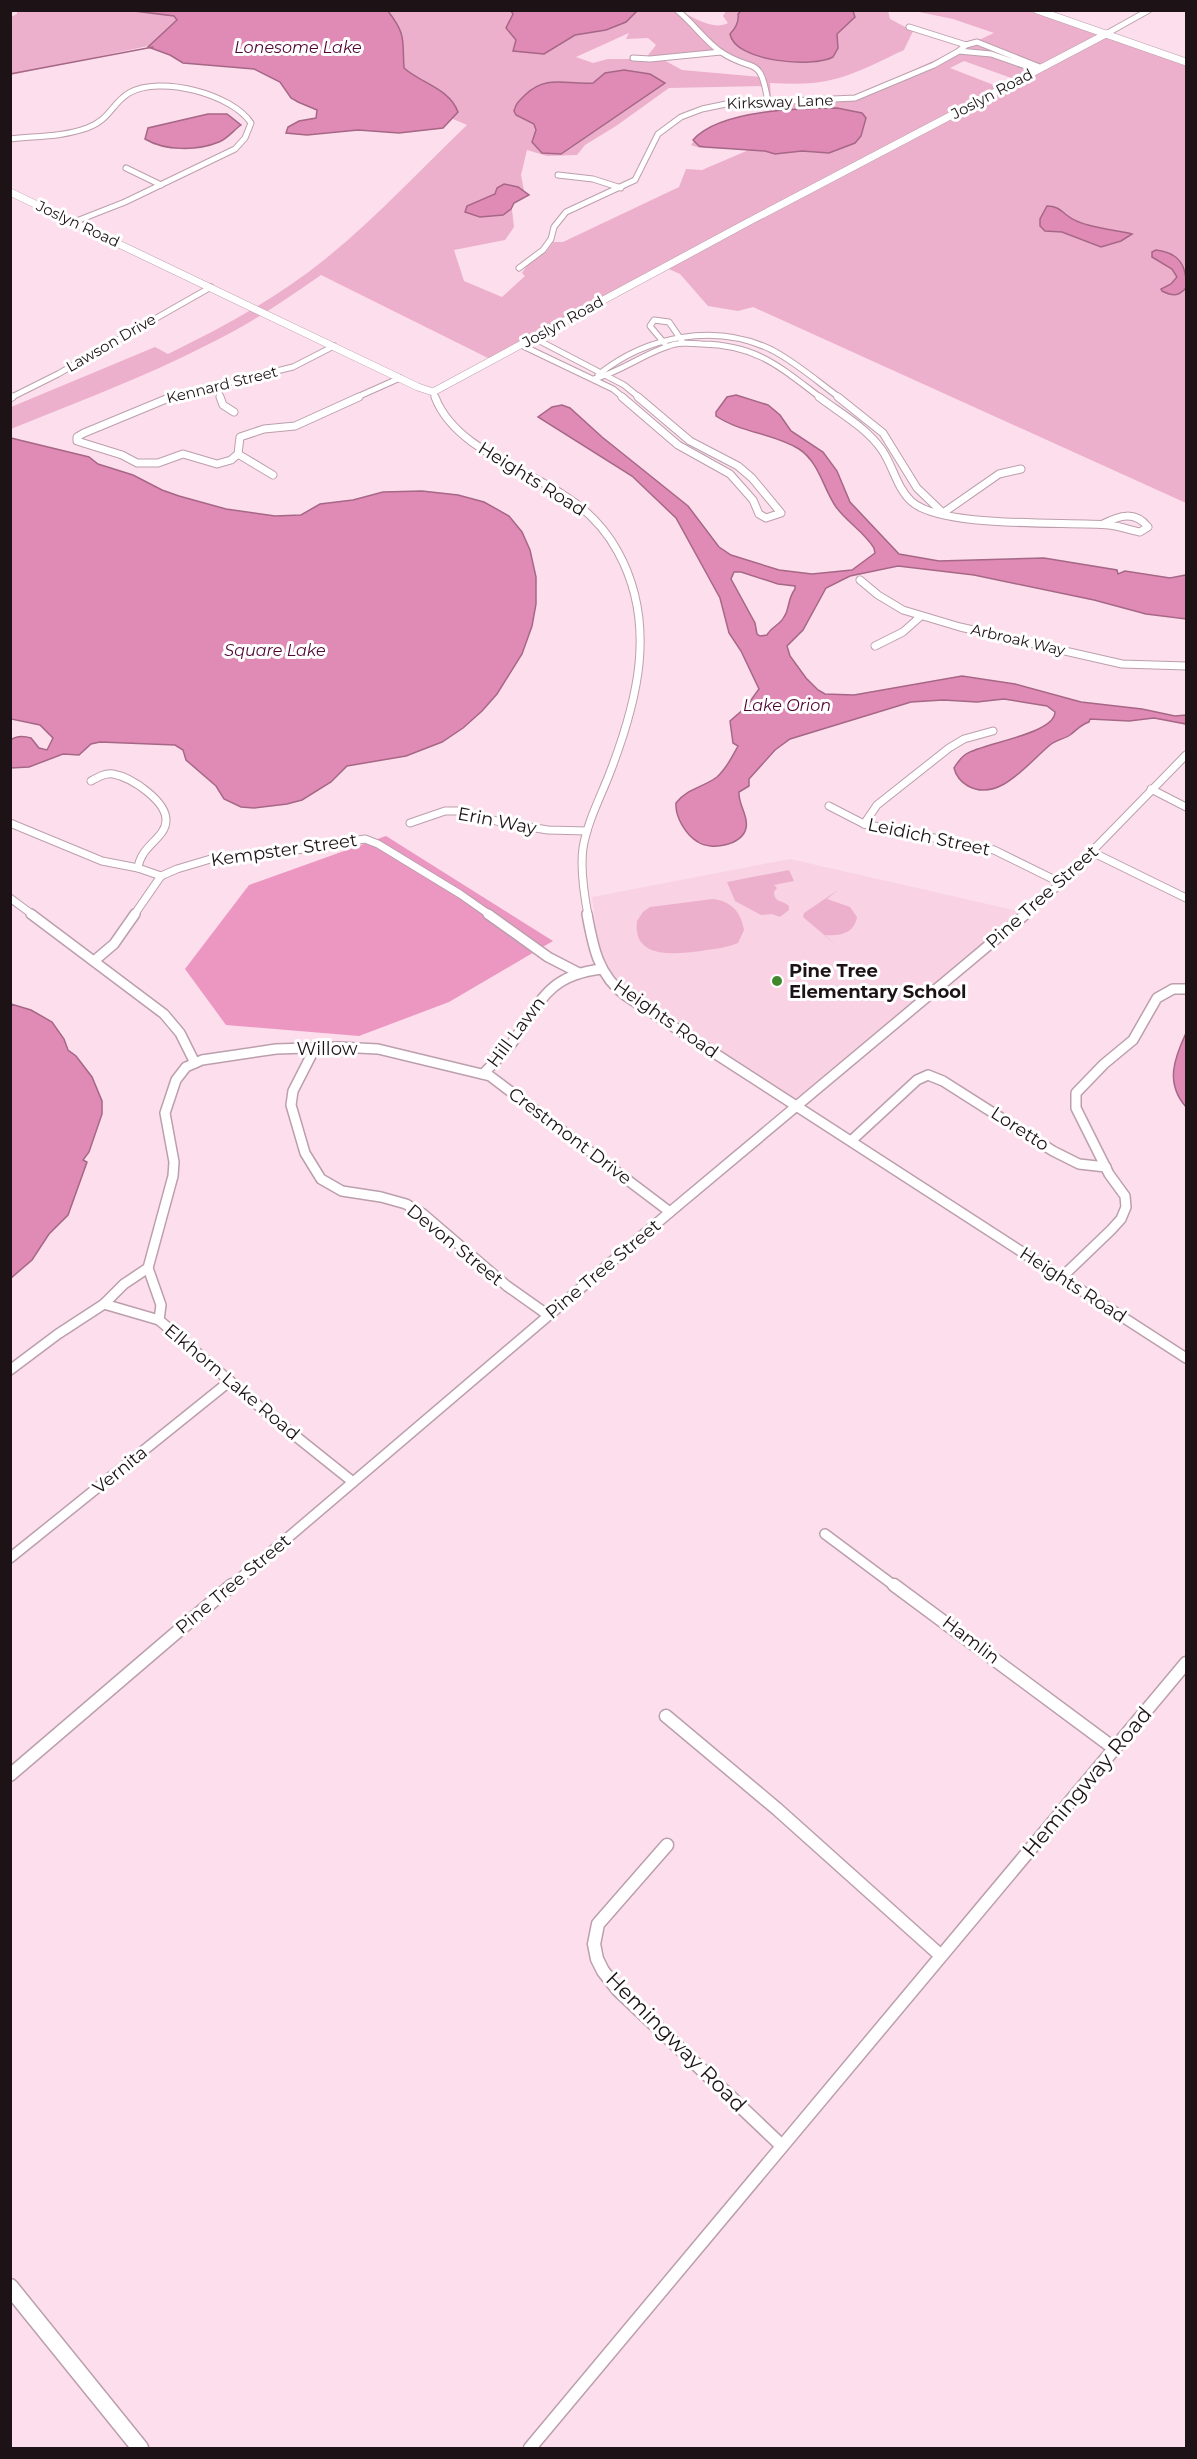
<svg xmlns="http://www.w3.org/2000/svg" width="1197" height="2459" font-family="Montserrat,sans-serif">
  <rect width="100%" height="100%" fill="#fddeec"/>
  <polygon fill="#f9d2e4" points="790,859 1022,912 796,1102 622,988 607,974 600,958 592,897"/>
  <g fill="#ecb0cc" fill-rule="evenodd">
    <path d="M17 10H679C692 17 714 31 728 23L723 16 726 11 888 10 890 19 913 31 904 50C882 60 859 73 835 79 814 85 792 84 770 83L771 98 774 100 841 98 859 95 994 33 953 19 914 11H1030L1186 64V503L753 307 738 311 708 306 680 274 662 266 490 359 321 275C284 301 250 324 209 344 145 377 77 402 11 429V407L155 347 168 354C223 327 277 298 324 260 375 219 420 170 467 125L439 113 213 46 167 42 11 75V17L17 14ZM629 33 626 39 648 38 656 45 646 58 713 51 759 71 761 77 682 70 662 59H608L593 63 576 57ZM964 61 1014 79V80L999 87 950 68ZM764 86 765 98 758 100V103L789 104V106C766 111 703 126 691 145L700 148 751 149 702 170 686 169 679 187 563 242H553L546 252 530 261 522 273 525 276 502 297 464 281 454 250 505 240 514 227 511 201 525 196 521 175 527 150 547 156 577 155 585 145 616 126 669 88Z"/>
    <path d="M789 870 794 881 774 885 777 888 774 892C774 903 783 900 789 906V910L780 917 772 914 761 915 735 901 727 882Z"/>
    <path d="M838 890 827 899 850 907 857 917C854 934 840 936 825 935L836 945 803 917 804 913Z"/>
    <path d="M713 899C731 901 741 912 744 930L738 943C726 948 713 949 701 951 676 954 632 960 637 921L643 912 650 907Z"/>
  </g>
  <polygon fill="#ec97c1" points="386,836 553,941 449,1002 359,1036 226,1025 185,969 249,885"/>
  <g fill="#e08bb5" stroke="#a66786" stroke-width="1.5" fill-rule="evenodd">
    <path d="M134 11H388C407 36 402 39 404 68 422 84 449 88 458 112L443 128 399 133 358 130 307 135 286 133 288 127 299 121 316 118 317 110 298 102 291 98 280 82 254 69 183 63 170 55 148 47 177 20 174 16Z"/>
    <polygon points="529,11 529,10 637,11 626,22 606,30 575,35 544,54 513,51 516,40 506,28 513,14 511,11"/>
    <path d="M741 11H853L855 17 837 34 838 48 833 57C813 68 735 62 730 34 736 28 739 21 738 14Z"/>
    <path d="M624 70 650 74 665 83 561 154 542 153 532 142 536 130 534 124 516 115 514 111C516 103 519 101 525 95 547 74 566 85 593 83L605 73Z"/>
    <path d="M837 108 862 113 866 118 861 136 855 143 829 153 802 151 775 154 765 151 705 147 699 146 693 140C719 110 800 108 837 108Z"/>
    <path d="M208 114H227L241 125C234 130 227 139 219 142 197 151 165 151 145 139L148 128Z"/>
    <polygon points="504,184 518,187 529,195 514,203 511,209 503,215 480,217 465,212 467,206 495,194 497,188"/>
    <path d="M1047 206C1058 206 1061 211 1068 216 1081 227 1116 230 1132 234L1121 241 1101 247 1062 232 1045 231 1040 226V219Z"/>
    <path d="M1156 250C1180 253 1187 266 1186 288 1178 297 1172 296 1162 291L1161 289 1171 284 1177 277 1172 269 1152 257V252Z"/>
    <path d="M736 395 768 405 780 415 791 431 823 452 837 471 850 502 899 554 939 561 1044 558 1117 570 1118 574 1125 571 1170 578 1186 575V619L1146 614 1094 600 974 575 898 566 850 576 826 588 803 630 787 646 790 656 806 678 818 690 825 694 854 695 962 676 1015 684 1081 702 1142 709 1175 716 1186 715V724L1154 718 1129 721 1090 719 1089 722C1080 725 1077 730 1070 735 1064 739 1056 740 1050 745 1028 763 999 803 968 786 961 782 956 776 954 768 958 762 960 758 966 754 983 743 1055 734 1055 712L1047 706 1004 699 977 702 943 700 911 702 790 739 775 750 749 779V786L739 792C738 805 749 816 746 828 743 845 711 851 698 842 686 835 675 817 676 803 686 789 704 787 717 777 727 768 732 757 738 746L733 743 730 721 746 707 759 689 741 651 729 633 720 598 676 518 632 476 538 417 552 407 562 405 570 408 602 437 688 506 719 547 731 555 779 570 812 574 852 570 875 553 874 548C864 532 847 522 836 507 823 488 819 462 799 449 773 433 741 433 716 416V412L727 397ZM734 572H741L778 584 795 586V589C787 600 790 608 784 617 780 625 771 627 767 635L760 636 757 634 755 623 731 579Z"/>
    <path d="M11 438 89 457 98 464 133 475 162 490 179 496 226 509 275 516 301 515 320 504 353 500 383 492 422 491 458 495 484 502 509 516 522 532 530 550 536 577V604L532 626 522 654 497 694 482 711 463 728 442 742 406 756 347 766 331 782 302 800 287 804 254 808 241 807 224 799 216 786 186 760 183 750 175 745 100 742 91 744 79 755 63 754 29 767 11 768V740C17 735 24 736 31 738L39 748 47 750 53 738 40 725 11 719Z"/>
    <polygon points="11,1004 31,1010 52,1022 64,1039 68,1050 76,1056 92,1077 102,1101 102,1114 89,1152 83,1160 87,1162 68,1215 49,1234 32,1260 11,1278"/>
    <path d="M1186 1033V1107C1165 1083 1174 1059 1186 1033Z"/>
  </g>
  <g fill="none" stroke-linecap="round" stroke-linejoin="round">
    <polyline stroke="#a66786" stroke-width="1.5" points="10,74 153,47"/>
    <g stroke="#bc9fac" stroke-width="7">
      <g id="street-far3">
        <path d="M677 10C692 22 706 42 721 52 754 74 760 53 768 102"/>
        <polyline points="909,27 966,45"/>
        <polyline points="1106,34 1149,10"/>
        <polyline points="633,58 650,59 721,52"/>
        <polyline points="1037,70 991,54 959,51 966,45 977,42 1042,68"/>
        <path d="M10 139C36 136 62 137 87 128 110 120 112 103 129 93 160 75 232 94 251 123L245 138 235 149 125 202 74 222"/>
        <polyline points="126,168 161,185"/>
        <polyline points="558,175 593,179 621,188"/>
        <polyline points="519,268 543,250 551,239 554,227 566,212 635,180 658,134 681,117 702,109 726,104 855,98 934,65 959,51"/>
        <polyline points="534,338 624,385 640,398"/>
        <polyline points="665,344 650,326 654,320 669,322 682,341"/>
        <polyline points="521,345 613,389 624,398"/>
        <path d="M598 375C646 336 715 322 772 350 797 363 818 382 840 398"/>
        <path d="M594 379C620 372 640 356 666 347 677 342 690 343 702 344 757 345 780 367 821 398"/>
        <polyline points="216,384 221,398"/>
        <polyline points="433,392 435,398"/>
        <polyline points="10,398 58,374 211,287"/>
        <polyline points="166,398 293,367 334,346"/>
        <polyline points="355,398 400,378"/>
      </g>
    </g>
    <g stroke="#bc9fac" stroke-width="9">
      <g id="street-far2">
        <polyline points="171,397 84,433 77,437 77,441 122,455 137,463 158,463 183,454 217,464 231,460 238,454 240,437 264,429 295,426 359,397"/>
        <polyline points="220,397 223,405 234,412"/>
        <path d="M435 397C454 447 521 467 562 494 585 508 605 528 618 552 658 625 637 703 609 775 600 798 587 823 583 848 580 869 584 894 588 915"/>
        <polyline points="622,397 678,445 730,474 753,500 759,514 766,518 781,513 752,478 738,466 690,441 638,397"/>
        <path d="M819 397C840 413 867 428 882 450 893 466 897 488 911 501 941 529 1065 521 1109 525 1119 526 1130 530 1140 532L1148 527C1135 511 1120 515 1103 524"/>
        <polyline points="838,397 883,433 917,488 943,513"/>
        <polyline points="10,398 12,397"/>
        <polyline points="238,454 273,475"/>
        <polyline points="943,513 999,474 1021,469"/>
        <polyline points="860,580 878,595 903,610 960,627 1122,664 1186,666"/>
        <polyline points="875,646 903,632 921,616"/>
        <path d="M91 781C98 777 105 773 113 774 131 777 167 801 166 821 165 839 141 845 138 868"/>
        <polyline points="1151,789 1186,807"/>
        <polyline points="829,806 864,824 994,850 1061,883"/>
        <polyline points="10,823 102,861 138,868 161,876"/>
        <polyline points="410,823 445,811 459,811 504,823 548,830 587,831"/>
        <polyline points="864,824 877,805 949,748 964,739 993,731"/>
        <polyline points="1092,852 1186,898"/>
        <polyline points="10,898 33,915"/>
        <polyline points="134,915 161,876 177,869 214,858 259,856 365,839 378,844 460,894 490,915"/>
        <polyline points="1024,915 1061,883 1186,755"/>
      </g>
    </g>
    <g stroke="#bc9fac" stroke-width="12">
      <g id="street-far1">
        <polyline points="31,914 164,1014 180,1033 195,1063"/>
        <polyline points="488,914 548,957 579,973"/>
        <path d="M587 914C593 947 598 975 626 996L1186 1358"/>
        <polyline points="94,961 114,944 135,914"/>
        <polyline points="315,1048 293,1091 291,1105 305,1153 321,1179 342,1191 381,1197 406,1204 423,1214 507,1286 548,1315"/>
        <path d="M483 1074C493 1064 503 1054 512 1043 540 1003 547 975 602 969"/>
        <polyline points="851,1141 917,1080 928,1075 943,1081 1053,1151 1079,1164 1106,1167"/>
        <polyline points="1061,1278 1111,1230 1121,1219 1126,1207 1125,1196 1109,1174 1076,1108 1076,1093 1104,1064 1133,1040 1157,998 1173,989 1186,989"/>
        <polyline points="104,1304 124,1284 148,1268"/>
        <polyline points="10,1370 58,1334 104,1304 159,1320"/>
        <polyline points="353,1482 268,1414 159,1320 161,1305 148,1268 173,1176 174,1162 165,1113 176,1080 186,1067 202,1060 276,1049 338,1047 378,1049 490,1076 670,1212"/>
        <polyline points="825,1534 896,1587"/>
        <polyline points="10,1558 230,1381"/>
        <polyline points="230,1587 670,1212 1026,914"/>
      </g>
    </g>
    <g stroke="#bc9fac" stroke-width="15">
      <g id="street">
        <polyline points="894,1585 1115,1749"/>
        <polyline points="666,1716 777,1809 940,1955"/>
        <polyline points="10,1775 232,1585"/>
        <polyline points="667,1845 598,1924 594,1944 597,1959 603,1971 618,1990 781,2145"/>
        <polyline points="530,2448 1186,1663"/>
      </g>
    </g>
    <g stroke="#bc9fac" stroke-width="8">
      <g id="secondary-far1">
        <polyline points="1037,10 1186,62"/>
        <polyline points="10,192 418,387 433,392 750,221 1106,34"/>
      </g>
    </g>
    <g stroke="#bc9fac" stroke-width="19">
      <polyline id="secondary" points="10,2287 140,2448"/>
    </g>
    <use href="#street-far3" stroke="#fff" stroke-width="5"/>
    <use href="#street-far2" stroke="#fff" stroke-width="7"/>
    <use href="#street-far1" stroke="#fff" stroke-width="9"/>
    <use href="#street" stroke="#fff" stroke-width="12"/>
    <use href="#secondary-far1" stroke="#fff" stroke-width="7"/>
    <use href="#secondary" stroke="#fff" stroke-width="16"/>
  </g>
  <circle fill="#41872c" stroke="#fff" stroke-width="2" cx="777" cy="981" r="6"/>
  <g text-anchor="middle" stroke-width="6" stroke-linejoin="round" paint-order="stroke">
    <g font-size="15" fill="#1d1317" stroke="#fff">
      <text transform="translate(992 94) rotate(-28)" y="5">Joslyn Road</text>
      <text transform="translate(780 102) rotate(-2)" y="5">Kirksway Lane</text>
      <text transform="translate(78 224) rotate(25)" y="5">Joslyn Road</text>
      <text transform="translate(563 322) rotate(-29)" y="5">Joslyn Road</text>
      <text transform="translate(111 343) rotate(-30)" y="5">Lawson Drive</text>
      <text transform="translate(222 385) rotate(-14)" y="5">Kennard Street</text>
      <text transform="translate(1018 640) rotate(13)" y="5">Arbroak Way</text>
    </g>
    <g font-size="16" font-style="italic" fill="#500333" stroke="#fff">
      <text x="298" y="53">Lonesome Lake</text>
      <text x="275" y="656">Square Lake</text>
      <text x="787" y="711">Lake Orion</text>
    </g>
    <g font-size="18" fill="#1d1317" stroke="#fff">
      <text transform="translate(532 479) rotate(32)" y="6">Heights Road</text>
      <text transform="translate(497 821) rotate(11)" y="6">Erin Way</text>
      <text transform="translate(929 837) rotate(12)" y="6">Leidich Street</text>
      <text transform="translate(284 850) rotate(-8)" y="6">Kempster Street</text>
      <text transform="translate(1042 897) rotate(-42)" y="6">Pine Tree Street</text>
      <text transform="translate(666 1019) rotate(35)" y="6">Heights Road</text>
      <text transform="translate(516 1032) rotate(-53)" y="6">Hill Lawn</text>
      <text x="327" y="1055">Willow</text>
      <text transform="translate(1020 1129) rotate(33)" y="6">Loretto</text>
      <text transform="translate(570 1136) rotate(37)" y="6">Crestmont Drive</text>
      <text transform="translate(455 1245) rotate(39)" y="6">Devon Street</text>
      <text transform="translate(603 1269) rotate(-40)" y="6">Pine Tree Street</text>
      <text transform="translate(1073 1285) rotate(33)" y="6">Heights Road</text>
      <text transform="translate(232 1382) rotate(40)" y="6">Elkhorn Lake Road</text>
      <text transform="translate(120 1470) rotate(-39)" y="6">Vernita</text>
      <text transform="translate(233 1584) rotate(-40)" y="6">Pine Tree Street</text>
      <text transform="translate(971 1640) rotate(37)" y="6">Hamlin</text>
    </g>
    <g font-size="18" font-weight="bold" fill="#1d1317" stroke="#fff" text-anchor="start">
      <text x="789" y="977">Pine Tree<tspan x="789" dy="21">Elementary School</tspan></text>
    </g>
    <g font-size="21" fill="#1d1317" stroke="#fff">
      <text transform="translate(1087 1782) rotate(-50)" y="7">Hemingway Road</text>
      <text transform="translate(676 2042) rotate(45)" y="7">Hemingway Road</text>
    </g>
  </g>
  <rect width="1197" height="2459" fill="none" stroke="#1d1317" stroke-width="24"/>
</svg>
